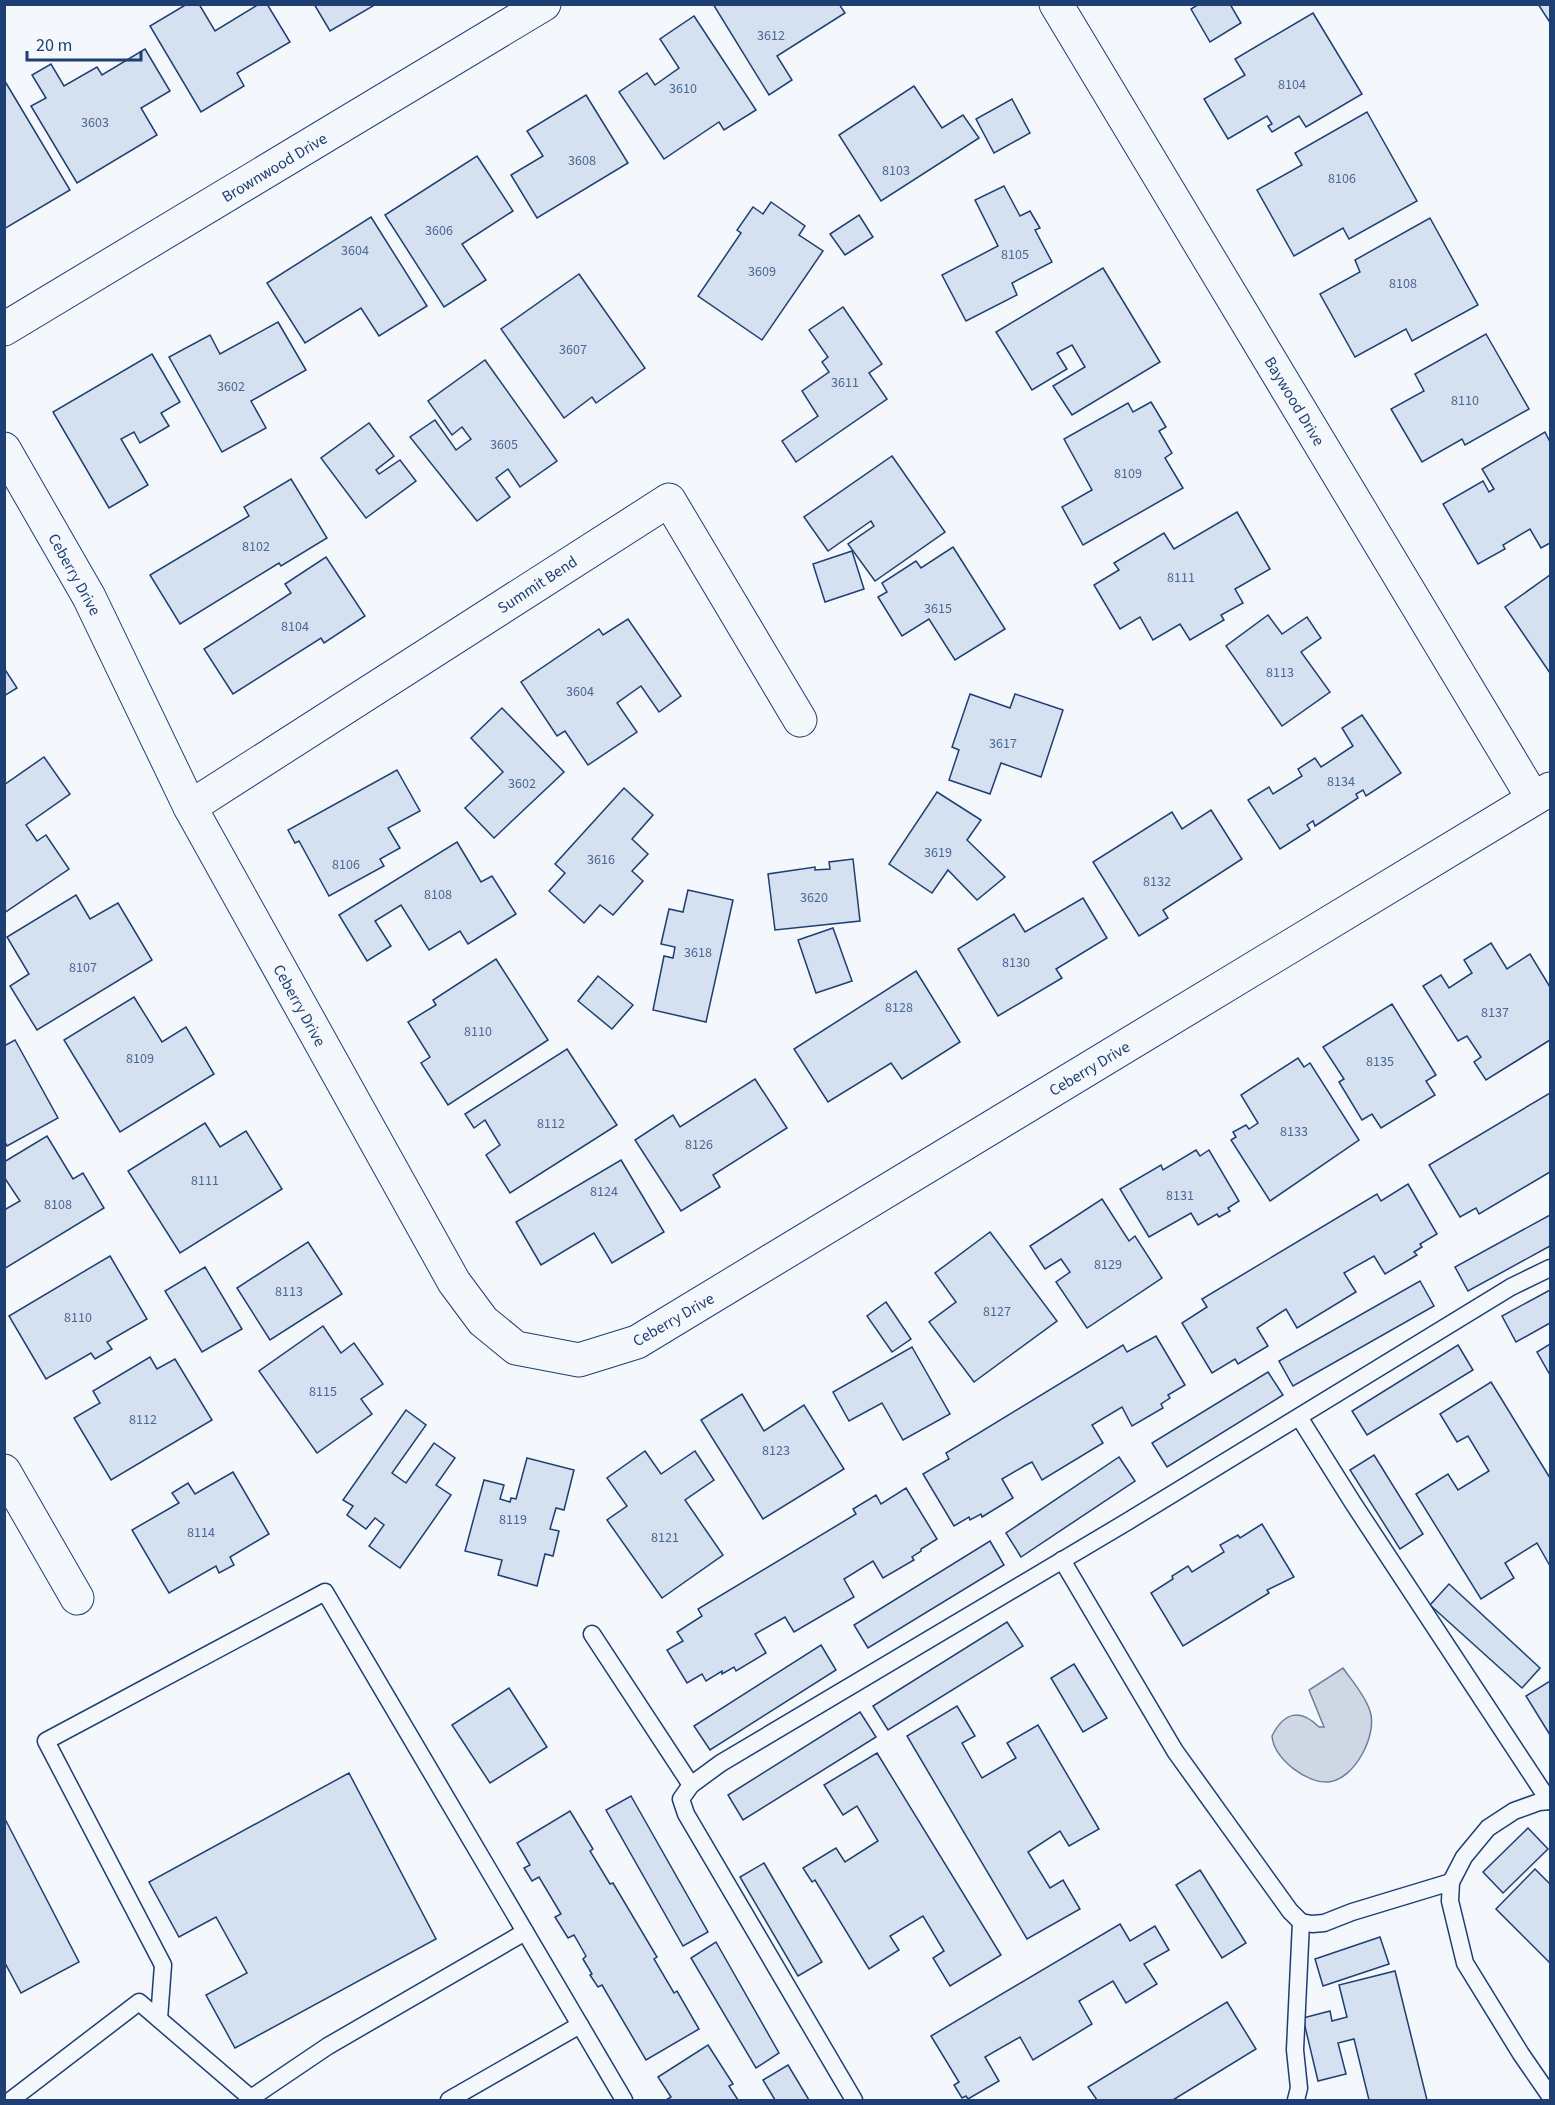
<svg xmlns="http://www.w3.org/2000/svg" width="1555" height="2105" font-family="'Source Sans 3',sans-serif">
  <rect width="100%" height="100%" fill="#f4f7fb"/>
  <path fill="#cfd7e4" stroke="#687fa3" stroke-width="1.5" d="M1343 1668C1352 1681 1365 1695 1370 1711 1378 1734 1355 1779 1329 1782 1307 1784 1274 1759 1272 1736 1284 1712 1300 1708 1319 1727H1324L1309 1690Z"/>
  <g fill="#d5e0f0" stroke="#1d3f73" stroke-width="1.5">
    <polygon points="187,4 199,4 215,31 259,4 267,4 290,42 237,73 244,86 201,112 150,26"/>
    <polygon points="314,4 372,4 373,6 330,31"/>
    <polygon points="713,4 839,4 845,13 777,56 792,80 769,95"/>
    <polygon points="1199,4 1230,4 1241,23 1210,42 1191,9"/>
    <polygon points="1538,4 1550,4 1550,20 1549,21"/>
    <polygon points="1313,13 1362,94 1306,127 1299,116 1272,132 1268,126 1272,124 1267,116 1228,139 1204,99 1245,75 1235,59"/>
    <polygon points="694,16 756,110 724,130 719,122 664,159 619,92 647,73 655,85 679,68 660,39"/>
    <polygon points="145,49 170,91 141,108 157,135 77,183 31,106 46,98 32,75 51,64 64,86 97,67 102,75"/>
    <polygon points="6,83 70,190 4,229 4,84"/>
    <polygon points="914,86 942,128 963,115 979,138 881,201 839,135"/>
    <polygon points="586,95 628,163 537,218 511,175 543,156 527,131"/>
    <polygon points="1012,99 1030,133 994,153 976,119"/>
    <polygon points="1367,112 1417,201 1349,239 1343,228 1294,256 1257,190 1302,165 1295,153"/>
    <polygon points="477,156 513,211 462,244 486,280 444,307 385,215"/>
    <polygon points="1004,186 1020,216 1030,211 1040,228 1035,230 1052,262 1012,283 1017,295 966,321 942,275 998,246 975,200"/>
    <polygon points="771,202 805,226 799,235 823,251 762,340 698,296 741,233 737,230 753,207 763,214"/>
    <polygon points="859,215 873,237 845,255 830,234"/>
    <polygon points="371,217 427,306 379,336 361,308 305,343 267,283"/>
    <polygon points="1430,218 1478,305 1412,341 1406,329 1355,357 1320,294 1360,272 1355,260"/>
    <polygon points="1103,268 1160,362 1072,415 1053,386 1085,367 1072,345 1057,353 1067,369 1032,390 996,332"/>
    <polygon points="579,274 645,368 596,403 592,397 564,418 501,329"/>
    <polygon points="843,307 882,364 869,373 887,399 796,462 782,441 818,416 802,391 829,372 822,362 828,357 809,330"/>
    <polygon points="278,322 306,370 251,401 266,428 222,452 169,357 210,335 220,354"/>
    <polygon points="1486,334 1529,409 1465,445 1462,439 1422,462 1391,409 1424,391 1415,374"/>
    <polygon points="152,354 180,402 161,413 169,426 140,443 134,432 121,439 148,485 109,508 53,412"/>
    <polygon points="485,360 557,461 520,487 508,469 496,478 510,497 477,521 410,437 435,420 456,450 471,439 462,427 452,435 428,401"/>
    <polygon points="1151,402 1166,427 1159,431 1172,453 1165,458 1183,488 1083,545 1062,507 1092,490 1064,439 1128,403 1133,412"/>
    <polygon points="369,423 394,456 376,470 379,474 400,460 416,481 366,518 321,458"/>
    <polygon points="1545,432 1550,442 1550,543 1541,548 1530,529 1503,545 1505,549 1478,564 1443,504 1483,481 1489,492 1494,489 1482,469"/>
    <polygon points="892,456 945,532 875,581 848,544 874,526 871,521 828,551 804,517"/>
    <polygon points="291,479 327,538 281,566 279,563 180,624 150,575 249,516 244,507"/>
    <polygon points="1237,512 1270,569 1235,589 1243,603 1221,615 1224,620 1190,640 1180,624 1153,640 1140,617 1120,629 1094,585 1119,570 1114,563 1164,533 1174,549"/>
    <polygon points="953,547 1005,629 955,660 929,619 902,636 878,597 887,592 882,583 916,561 921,568"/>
    <polygon points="852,551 864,589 825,602 813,564"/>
    <polygon points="326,557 365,616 324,643 321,638 233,694 204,649 291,593 285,584"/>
    <polygon points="1550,575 1550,673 1505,607"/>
    <polygon points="1268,615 1282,634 1307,617 1321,638 1301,652 1330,692 1282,726 1226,646"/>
    <polygon points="628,619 681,696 659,712 641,686 617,703 637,732 588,765 565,731 557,736 521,682 599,629 603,635"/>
    <polygon points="4,668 17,688 4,696"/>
    <polygon points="970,694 1010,708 1015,694 1063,710 1041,777 1001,763 990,794 949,780 959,750 952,747"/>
    <polygon points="502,708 564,772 494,838 465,808 503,772 471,738"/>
    <polygon points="1362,715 1401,773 1366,796 1363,790 1356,794 1358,798 1315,826 1313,821 1307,825 1310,830 1280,849 1248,800 1269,787 1273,794 1302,776 1298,769 1315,758 1321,767 1353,746 1342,728"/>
    <polygon points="44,757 70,794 26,825 37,841 46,835 69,869 4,913 4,785"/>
    <polygon points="397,770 420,811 388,828 400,848 380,859 384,866 329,896 299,841 295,843 288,830"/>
    <polygon points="624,788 653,815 632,839 648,854 632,871 643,881 613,915 600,905 584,923 549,891 565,873 555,864"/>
    <polygon points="937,792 981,820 967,840 1005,877 977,900 948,870 932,893 889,864"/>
    <polygon points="1211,810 1242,859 1163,910 1168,918 1139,936 1093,862 1172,812 1182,829"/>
    <polygon points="457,842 481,882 492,876 516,914 468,944 460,931 429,950 401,905 375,921 391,946 367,961 339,915"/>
    <polygon points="853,859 860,921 775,930 768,874 815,867 815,870 830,869 829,862"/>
    <polygon points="688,890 733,900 706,1022 653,1010 664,956 673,958 675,947 661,944 669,909 683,912"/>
    <polygon points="76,895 90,919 118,903 152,960 37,1030 10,986 29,974 7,937"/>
    <polygon points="1083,898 1107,938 1056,969 1062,978 998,1016 958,949 1014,914 1025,932"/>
    <polygon points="833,928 852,981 816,993 798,940"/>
    <polygon points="1491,943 1507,969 1530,954 1550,987 1550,1040 1486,1080 1474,1062 1481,1057 1467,1036 1458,1041 1423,986 1441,975 1449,988 1472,973 1464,960"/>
    <polygon points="496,959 548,1040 448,1105 421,1063 430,1057 408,1022 436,1005 433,1000"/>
    <polygon points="916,971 960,1042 902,1079 891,1063 828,1102 794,1049"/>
    <polygon points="598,976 633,1005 612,1029 578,1001"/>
    <polygon points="134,997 162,1042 186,1027 214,1074 120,1132 64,1040"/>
    <polygon points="1392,1004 1436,1075 1426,1081 1435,1095 1381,1128 1372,1114 1362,1120 1339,1082 1344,1079 1323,1047"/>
    <polygon points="15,1040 58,1118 7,1146 4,1140 4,1046"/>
    <polygon points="567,1049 617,1125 510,1193 486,1155 500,1145 485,1120 474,1128 465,1114"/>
    <polygon points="1298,1058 1304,1067 1310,1063 1359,1140 1270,1201 1231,1140 1236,1137 1233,1132 1246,1125 1249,1129 1258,1123 1241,1095"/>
    <polygon points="755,1079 787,1128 713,1175 720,1187 681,1211 635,1140 673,1115 680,1127"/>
    <polygon points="1550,1093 1550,1172 1479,1214 1476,1208 1460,1217 1429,1165"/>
    <polygon points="205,1123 220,1147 246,1131 282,1189 180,1253 128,1171"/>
    <polygon points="47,1136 73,1179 83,1173 104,1208 4,1269 4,1207 6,1209 20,1201 4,1177 4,1162"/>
    <polygon points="1196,1150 1200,1156 1209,1150 1239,1201 1228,1208 1230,1211 1219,1217 1217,1214 1198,1225 1191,1213 1149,1237 1120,1189 1161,1165 1163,1170"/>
    <polygon points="621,1160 664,1232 612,1263 594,1233 541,1265 516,1222"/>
    <polygon points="1408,1184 1437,1234 1420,1244 1422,1247 1414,1252 1417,1255 1385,1274 1374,1256 1344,1273 1356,1292 1297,1328 1286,1309 1257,1328 1268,1346 1238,1364 1235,1359 1212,1373 1182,1323 1207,1307 1202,1299 1377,1194 1381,1201"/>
    <polygon points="1102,1199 1129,1241 1135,1236 1162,1278 1087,1328 1056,1282 1070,1272 1061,1259 1045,1269 1030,1246"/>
    <polygon points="1550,1215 1550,1246 1468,1291 1455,1267"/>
    <polygon points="990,1232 1057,1321 974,1382 929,1322 956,1302 935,1273"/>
    <polygon points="308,1242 342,1294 270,1340 237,1288"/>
    <polygon points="110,1256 147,1319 107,1342 112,1349 95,1359 91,1353 46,1379 9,1316"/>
    <polygon points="205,1267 242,1329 202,1352 165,1291"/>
    <polygon points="1420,1281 1434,1306 1293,1386 1279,1361"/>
    <polygon points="1550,1290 1550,1323 1516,1342 1502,1316"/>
    <polygon points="886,1302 911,1339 892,1352 867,1316"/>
    <polygon points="323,1326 341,1353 354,1343 383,1384 361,1399 372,1414 317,1453 259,1371"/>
    <polygon points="1156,1336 1185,1385 1168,1395 1170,1398 1161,1404 1163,1408 1132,1426 1122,1407 1092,1425 1103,1443 1042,1480 1032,1462 1026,1465 1002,1479 1013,1498 982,1517 981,1514 970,1520 969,1517 954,1526 923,1474 949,1459 946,1453 1123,1345 1127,1352"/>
    <polygon points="1550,1344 1550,1375 1537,1352"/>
    <polygon points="1458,1345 1473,1370 1367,1435 1352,1411"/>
    <polygon points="912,1347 950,1414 903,1440 882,1403 849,1421 833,1392"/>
    <polygon points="150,1357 157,1369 175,1359 212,1420 111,1480 74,1418 100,1403 93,1391"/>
    <polygon points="1268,1372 1283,1395 1167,1467 1152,1443"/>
    <polygon points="1491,1382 1550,1478 1550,1566 1537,1543 1505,1563 1514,1578 1481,1599 1416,1494 1448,1474 1458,1490 1489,1471 1468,1436 1457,1442 1440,1414"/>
    <polygon points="742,1394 764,1431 804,1405 844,1469 763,1519 701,1420"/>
    <polygon points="406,1410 426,1425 392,1473 406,1483 434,1443 455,1458 436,1485 451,1495 400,1568 369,1546 384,1525 375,1518 366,1529 347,1515 353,1506 343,1500"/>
    <polygon points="645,1451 661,1474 695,1451 714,1480 685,1500 723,1555 662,1598 607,1520 627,1506 607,1478"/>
    <polygon points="1374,1455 1423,1534 1400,1549 1350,1470"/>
    <polygon points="1119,1457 1135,1481 1021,1557 1006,1533"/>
    <polygon points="527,1458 574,1470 564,1510 556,1508 550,1529 559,1531 553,1556 545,1554 537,1586 498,1575 502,1560 465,1551 484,1480 504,1485 500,1499 510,1502 511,1498 516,1499"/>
    <polygon points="233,1472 269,1534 230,1557 234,1565 219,1573 216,1566 169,1593 132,1530 179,1503 172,1493 188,1483 195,1494"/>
    <polygon points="906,1488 937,1539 921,1549 921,1551 912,1557 914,1560 883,1578 873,1561 844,1579 854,1597 794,1632 785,1617 755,1634 766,1653 736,1671 734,1667 722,1674 722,1671 706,1681 702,1674 687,1683 667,1650 683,1641 677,1632 702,1616 698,1609 856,1514 853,1509 876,1495 881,1504"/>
    <polygon points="1262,1524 1294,1577 1267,1590 1269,1593 1183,1646 1151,1593 1173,1579 1172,1576 1188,1566 1192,1572 1224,1552 1220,1545 1238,1535 1240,1538"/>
    <polygon points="990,1541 1004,1565 868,1648 854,1625"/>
    <polygon points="1449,1584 1540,1668 1522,1688 1430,1605"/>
    <polygon points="1007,1622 1023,1646 888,1730 873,1706"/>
    <polygon points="821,1645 836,1670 710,1750 694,1726"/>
    <polygon points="1074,1664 1107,1718 1083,1732 1051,1678"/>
    <polygon points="1550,1681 1550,1735 1526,1696"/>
    <polygon points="509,1688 547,1747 490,1783 452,1725"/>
    <polygon points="957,1706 975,1736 962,1743 982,1778 1016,1758 1007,1743 1038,1725 1099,1829 1069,1846 1060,1831 1028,1852 1050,1888 1063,1880 1080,1909 1027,1939 907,1736"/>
    <polygon points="860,1712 876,1737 743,1820 728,1795"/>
    <polygon points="877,1753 1001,1955 950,1986 933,1958 944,1951 923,1916 890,1936 899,1950 869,1969 815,1880 812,1882 803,1868 836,1848 845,1862 878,1841 857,1806 843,1815 824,1785"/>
    <polygon points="349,1773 436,1939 235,2048 206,1995 247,1973 216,1917 179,1937 149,1882"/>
    <polygon points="631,1796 708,1932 683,1946 606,1810"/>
    <polygon points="570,1811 593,1849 590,1851 610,1884 613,1883 657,1957 654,1959 674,1993 677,1991 699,2029 646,2060 602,1985 598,1987 590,1975 592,1974 583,1959 586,1956 574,1935 568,1938 555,1917 561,1914 539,1877 532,1881 524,1868 530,1865 517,1843"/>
    <polygon points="4,1817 79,1962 21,1993 4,1961"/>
    <polygon points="1528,1828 1548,1849 1503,1893 1483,1872"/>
    <polygon points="764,1863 822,1962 798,1976 740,1877"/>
    <polygon points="1535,1869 1550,1884 1550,1963 1496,1909"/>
    <polygon points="1200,1870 1246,1943 1222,1958 1176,1885"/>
    <polygon points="1120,1924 1130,1941 1155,1926 1169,1950 1144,1964 1157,1984 1126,2003 1113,1981 1079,2001 1092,2024 1033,2060 1020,2037 985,2057 999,2081 968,2099 966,2096 962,2098 954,2085 959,2082 931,2036"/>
    <polygon points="1380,1937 1389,1964 1323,1986 1315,1959"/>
    <polygon points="716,1942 779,2053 756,2068 691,1958"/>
    <polygon points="1395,1971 1427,2100 1369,2100 1354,2039 1338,2043 1346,2074 1318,2081 1303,2018 1330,2011 1332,2021 1347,2017 1339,1985"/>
    <polygon points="1227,2002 1256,2049 1173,2100 1097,2100 1088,2087"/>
    <polygon points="708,2045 733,2084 729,2086 738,2100 666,2100 671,2097 658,2077"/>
    <polygon points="788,2065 809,2100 775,2100 763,2080"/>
  </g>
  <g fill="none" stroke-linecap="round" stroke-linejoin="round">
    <g stroke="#1d3f73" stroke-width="19">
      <g id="service">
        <polyline points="1299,1417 1353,1503 1549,1801"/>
        <polyline points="1062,1560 1175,1751 1290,1911 1301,1922 1312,1924 1324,1923 1352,1912 1451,1882"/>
        <polyline points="592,1634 691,1785"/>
        <polyline points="1550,1801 1539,1802 1514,1811 1488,1828 1464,1857 1451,1882 1450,1901 1465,1963 1521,2054 1550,2096"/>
        <polyline points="159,2019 163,1965 46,1741 325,1592 580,2025"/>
        <polyline points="251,2098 328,2046 525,1932"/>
        <polyline points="11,2100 139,2002 253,2100"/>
        <polyline points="449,2100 580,2025 624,2100"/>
        <polyline points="854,2100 686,1814 681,1799 691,1785 721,1763 1130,1520 1511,1287 1550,1268"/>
        <polyline points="1296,2100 1299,2088 1295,2050 1301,1922"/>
      </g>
    </g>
    <g stroke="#1d3f73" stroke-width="35">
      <g id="minor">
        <polyline points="1056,4 1533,798"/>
        <polyline points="4,329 544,4"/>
        <polyline points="4,449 89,597 190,807 454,1282 483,1321 516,1348 579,1360 637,1342 1550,789"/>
        <polyline points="190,807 669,500 800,720"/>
        <polyline points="4,1471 77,1598"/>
      </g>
    </g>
    <use href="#service" stroke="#f4f7fb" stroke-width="16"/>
    <use href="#minor" stroke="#f4f7fb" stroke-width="33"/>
  </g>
  <g text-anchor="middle" stroke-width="4.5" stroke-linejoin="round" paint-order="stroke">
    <g font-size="14" fill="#4b6792">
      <text x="771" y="40">3612</text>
      <text x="1292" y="89">8104</text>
      <text x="683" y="93">3610</text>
      <text x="95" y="127">3603</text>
      <text x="582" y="165">3608</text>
      <text x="896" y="175">8103</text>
      <text x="1342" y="183">8106</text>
      <text x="439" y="235">3606</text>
      <text x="355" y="255">3604</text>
      <text x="1015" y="259">8105</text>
      <text x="762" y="276">3609</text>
      <text x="1403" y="288">8108</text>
      <text x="573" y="354">3607</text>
      <text x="845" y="387">3611</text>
      <text x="231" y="391">3602</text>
      <text x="1465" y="405">8110</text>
      <text x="504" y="449">3605</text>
      <text x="1128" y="478">8109</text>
      <text x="256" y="551">8102</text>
      <text x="1181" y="582">8111</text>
      <text x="938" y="613">3615</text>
      <text x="295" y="631">8104</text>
      <text x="1280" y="677">8113</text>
      <text x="580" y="696">3604</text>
      <text x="1003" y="748">3617</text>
      <text x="1341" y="786">8134</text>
      <text x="522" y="788">3602</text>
      <text x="938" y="857">3619</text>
      <text x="601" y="864">3616</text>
      <text x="346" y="869">8106</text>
      <text x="1157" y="886">8132</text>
      <text x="438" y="899">8108</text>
      <text x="814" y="902">3620</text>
      <text x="698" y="957">3618</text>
      <text x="1016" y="967">8130</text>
      <text x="83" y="972">8107</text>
      <text x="899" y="1012">8128</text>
      <text x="1495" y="1017">8137</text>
      <text x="478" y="1036">8110</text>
      <text x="140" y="1063">8109</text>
      <text x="1380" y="1066">8135</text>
      <text x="551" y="1128">8112</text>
      <text x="1294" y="1136">8133</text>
      <text x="699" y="1149">8126</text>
      <text x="205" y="1185">8111</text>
      <text x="604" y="1196">8124</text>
      <text x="1180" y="1200">8131</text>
      <text x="58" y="1209">8108</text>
      <text x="1108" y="1269">8129</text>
      <text x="289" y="1296">8113</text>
      <text x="997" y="1316">8127</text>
      <text x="78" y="1322">8110</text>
      <text x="323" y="1396">8115</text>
      <text x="143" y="1424">8112</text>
      <text x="776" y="1455">8123</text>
      <text x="513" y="1524">8119</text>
      <text x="201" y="1537">8114</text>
      <text x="665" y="1542">8121</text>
    </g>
    <g font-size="16" fill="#1d3f73" stroke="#f4f7fb">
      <text transform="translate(274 167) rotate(-31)" y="6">Brownwood Drive</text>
      <text transform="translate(1295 401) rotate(59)" y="6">Baywood Drive</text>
      <text transform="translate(75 574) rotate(61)" y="6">Ceberry Drive</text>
      <text transform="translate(537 584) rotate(-33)" y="6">Summit Bend</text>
      <text transform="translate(300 1005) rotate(61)" y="6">Ceberry Drive</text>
      <text transform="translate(1089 1068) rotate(-31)" y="6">Ceberry Drive</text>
      <text transform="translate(673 1319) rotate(-30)" y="6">Ceberry Drive</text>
    </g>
  </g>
  <rect width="1555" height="2105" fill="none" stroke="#1d3f73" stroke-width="12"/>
  <path d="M27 51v9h114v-9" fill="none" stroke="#1d3f73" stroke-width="3"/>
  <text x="36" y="51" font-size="18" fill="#1d3f73" stroke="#f4f7fb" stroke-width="4.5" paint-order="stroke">20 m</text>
</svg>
